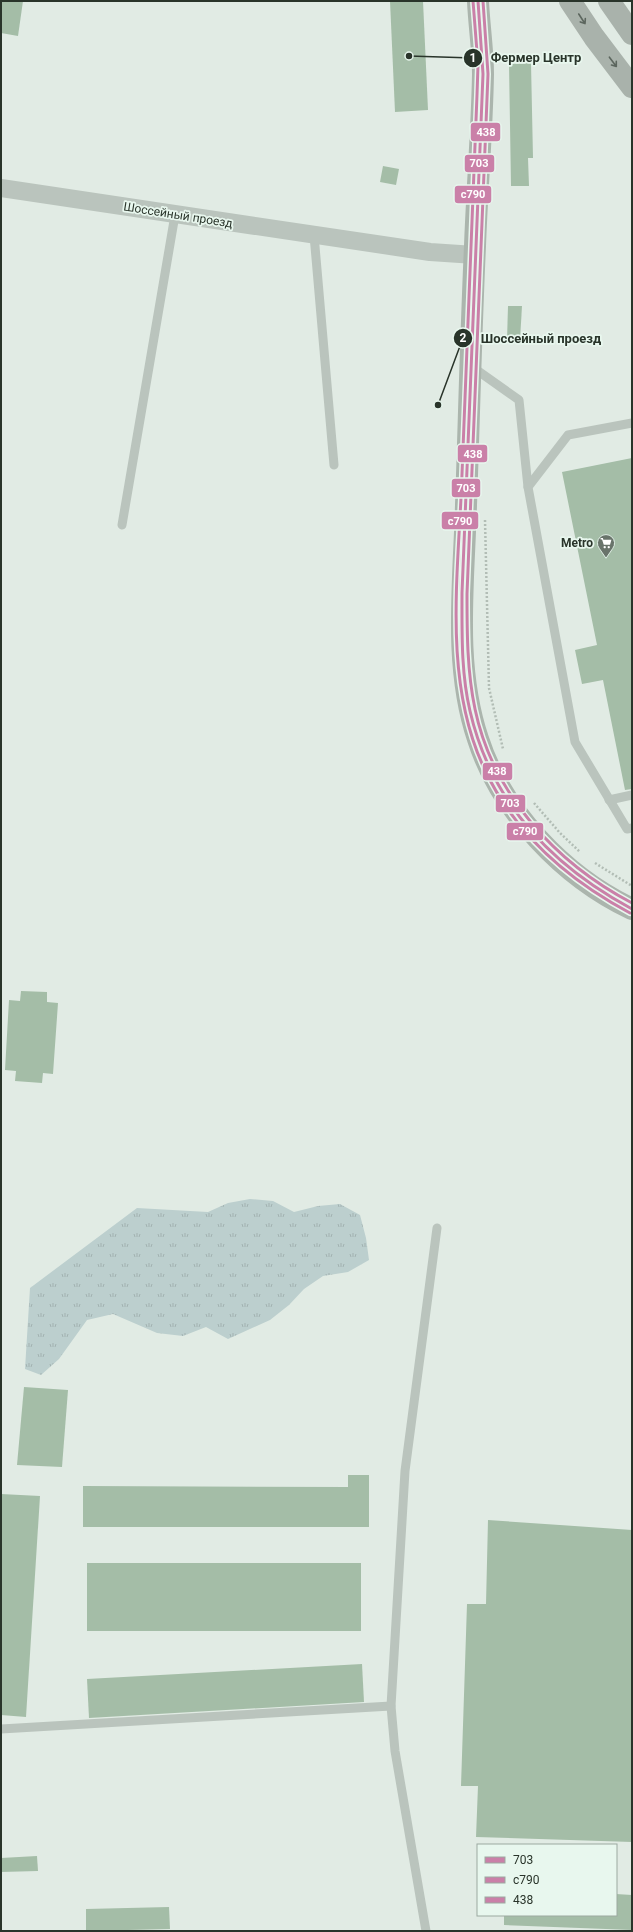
<svg xmlns="http://www.w3.org/2000/svg" width="633" height="1932" font-family="Roboto,sans-serif">
  <defs>
    <pattern id="grass-tufts" width="24" height="20" patternUnits="userSpaceOnUse"><rect width="24" height="20" fill="#bccfce"/><path d="M3 7l-1-3M5 7V3M7 7l1-3M15 17l-1-3M17 17v-4M19 17l1-3" fill="none" stroke="#a2b2b1"/></pattern>
  </defs>
  <rect width="100%" height="100%" fill="#e1ebe4"/>
  <polygon fill="url(#grass-tufts)" points="250,1199 273,1201 294,1212 318,1206 340,1204 360,1215 366,1238 369,1260 348,1272 323,1276 304,1289 289,1305 270,1320 228,1339 206,1327 183,1336 157,1333 113,1314 87,1320 59,1359 41,1375 25,1369 30,1288 137,1208 208,1212 228,1203"/>
  <g fill="#a4bda7">
    <polygon points="1,1 23,1 18,36 1,33"/>
    <polygon points="390,1 423,1 428,110 395,112"/>
    <polygon points="531,63 533,158 528,158 529,186 511,186 509,64"/>
    <polygon points="383,166 399,169 396,185 380,182"/>
    <polygon points="508,306 522,306 520,340 507,340"/>
    <polygon points="632,458 632,789 625,790 603,680 582,684 575,650 597,645 562,472"/>
    <polygon points="21,991 47,992 47,1002 58,1003 53,1074 43,1073 42,1083 15,1081 16,1071 5,1070 9,1000 20,1001"/>
    <polygon points="24,1387 68,1390 62,1467 17,1465"/>
    <polygon points="348,1475 369,1475 369,1527 83,1527 83,1486 348,1487"/>
    <polygon points="1,1494 40,1496 26,1717 1,1715"/>
    <polygon points="488,1520 632,1530 632,1842 476,1837 478,1786 461,1786 467,1604 486,1604"/>
    <rect x="87" y="1563" width="274" height="68"/>
    <polygon points="362,1664 364,1702 89,1718 87,1679"/>
    <polygon points="37,1856 38,1871 1,1872 1,1858"/>
    <polygon points="616,1894 632,1895 632,1930 504,1925 504,1915 616,1915"/>
    <polygon points="169,1907 170,1929 86,1931 86,1909"/>
  </g>
  <g fill="none" stroke-linecap="round" stroke-linejoin="round">
    <g stroke="#b2bdb5" stroke-width="2.5" stroke-dasharray="2 2" stroke-linecap="butt">
      <polyline points="485,520 489,688 503,749"/>
      <polyline points="534,803 560,833 580,852"/>
      <polyline points="595,863 632,886"/>
    </g>
    <g stroke="#bac4bd" stroke-width="9">
      <polyline points="314,235 334,465"/>
      <polyline points="471,366 519,400 528,487"/>
      <polyline points="632,423 568,435 528,487 575,742 627,829 632,828"/>
      <polyline points="122,525 175,215"/>
      <polyline points="609,800 632,795"/>
      <polyline points="1,1729 391,1706"/>
      <polyline points="426,1931 395,1751 391,1706 405,1471 437,1228"/>
    </g>
    <polyline stroke="#bac4bd" stroke-width="18" points="1,188 430,252 475,255"/>
    <path stroke="#abb5ad" stroke-width="22" d="M478 1C479 25 483 50 483 74 482 131 477 189 475 246 471 332 469 419 466 505 464 582 453 665 478 739 501 811 564 877 632 909"/>
    <g stroke="#a9b2ab" stroke-width="22">
      <polyline points="570,1 594,37 632,87"/>
      <polyline points="609,1 632,34"/>
    </g>
    <g stroke="#e8f7ee" stroke-width="6">
      <path id="bus-1" d="M478 1 483 74 462 593C462 633 461 673 470 711 491 802 552 866 632 909"/>
    </g>
    <g stroke="#e8f7ee" stroke-width="6">
      <path id="bus-2" d="M473 1 478 65 477 95C473 221 466 347 462 474 459 570 442 678 484 768 514 833 568 880 630 913"/>
    </g>
    <g stroke="#e8f7ee" stroke-width="6">
      <path id="bus-3" d="M483 1 488 74 467 594C467 632 467 671 475 709 493 795 556 863 632 903"/>
    </g>
    <use href="#bus-1" stroke="#ca80a8" stroke-width="3"/>
    <use href="#bus-2" stroke="#ca80a8" stroke-width="3"/>
    <use href="#bus-3" stroke="#ca80a8" stroke-width="3"/>
  </g>
  <defs><path id="oneway-shaft" d="M-6 0H5M1.5-3L5.5 0L1.5 3" fill="none" stroke-width="1.6" stroke-linecap="round" stroke-linejoin="round"/></defs>
  <g stroke="#5c665e">
    <use href="#oneway-shaft" transform="translate(582 19) rotate(57)"/>
    <use href="#oneway-shaft" transform="translate(613 62) rotate(53)"/>
  </g>
  <defs>
    <g id="supermarket-pin" transform="scale(0.9)"><path d="M0 17L-7.5 6A9.5 9.5 0 1 1 7.5 6Z" fill="#69746b" stroke="#e8f7ee"/><path d="M-6-5.5h2.5l.6 2H6L4.5 2H-2.5L-4.4-4H-6ZM-1.5 3.2a1.3 1.3 0 1 0 .1 0ZM3 3.2a1.3 1.3 0 1 0 .1 0Z" fill="#fff"/></g>
  </defs>
  <g fill-rule="evenodd">
    <use href="#supermarket-pin" x="606" y="543"/>
  </g>
  <g text-anchor="middle" stroke-width="3.5" stroke-linejoin="round" paint-order="stroke">
    <g font-size="12" fill="#29342a" stroke="#e8f7ee">
      <text transform="translate(178 215) rotate(9)" y="4">Шоссейный проезд</text>
    </g>
    <g font-size="12" font-weight="bold" fill="#29342a" stroke="#e8f7ee" text-anchor="end">
      <text x="593" y="547">Metro</text>
    </g>
  </g>
  <path fill="none" stroke="#29342a" stroke-width="1.5" d="M409 56L473 58M438 405L463 338"/>
  <g fill="#29342a" stroke="#e8f7ee" stroke-width="1.5">
    <circle cx="409" cy="56" r="4"/>
    <circle cx="438" cy="405" r="4"/>
    <circle cx="473" cy="58" r="10"/>
    <circle cx="463" cy="338" r="10"/>
  </g>
  <g font-size="12" text-anchor="middle" font-weight="bold" fill="#fff">
    <text x="473" y="62">1</text>
    <text x="463" y="342">2</text>
  </g>
  <g font-size="13" text-anchor="middle" font-weight="bold" fill="#29342a" stroke="#e8f7ee" stroke-width="3.5" stroke-linejoin="round" paint-order="stroke">
    <text x="536" y="62">Фермер Центр</text>
    <text x="541" y="343">Шоссейный проезд</text>
  </g>
  <g stroke="#e8f7ee" stroke-width="1.5">
    <rect x="470" y="122" width="31" height="20" rx="4" fill="#ca80a8"/>
    <rect x="464" y="154" width="31" height="19" rx="4" fill="#ca80a8"/>
    <rect x="454" y="185" width="38" height="19" rx="4" fill="#ca80a8"/>
    <rect x="457" y="444" width="31" height="19" rx="4" fill="#ca80a8"/>
    <rect x="451" y="478" width="30" height="20" rx="4" fill="#ca80a8"/>
    <rect x="441" y="511" width="38" height="19" rx="4" fill="#ca80a8"/>
    <rect x="482" y="762" width="31" height="19" rx="4" fill="#ca80a8"/>
    <rect x="495" y="794" width="31" height="19" rx="4" fill="#ca80a8"/>
    <rect x="506" y="822" width="38" height="19" rx="4" fill="#ca80a8"/>
  </g>
  <g font-size="11" text-anchor="middle" font-weight="bold" fill="#fff">
    <text x="486" y="136">438</text>
    <text x="479" y="167">703</text>
    <text x="473" y="198">с790</text>
    <text x="473" y="458">438</text>
    <text x="466" y="492">703</text>
    <text x="460" y="525">с790</text>
    <text x="497" y="775">438</text>
    <text x="510" y="807">703</text>
    <text x="525" y="835">с790</text>
  </g>
  <rect width="633" height="1932" fill="none" stroke="#29342a" stroke-width="4"/>
  <rect x="477" y="1844" width="140" height="72" fill="#e8f7ee" stroke="#9ca9a0"/>
  <rect x="485" y="1857" width="20" height="6" fill="#ca80a8" stroke="#9ca9a0"/>
  <text x="513" y="1864" font-size="12" fill="#29342a">703</text>
  <rect x="485" y="1877" width="20" height="6" fill="#ca80a8" stroke="#9ca9a0"/>
  <text x="513" y="1884" font-size="12" fill="#29342a">с790</text>
  <rect x="485" y="1897" width="20" height="6" fill="#ca80a8" stroke="#9ca9a0"/>
  <text x="513" y="1904" font-size="12" fill="#29342a">438</text>
</svg>
